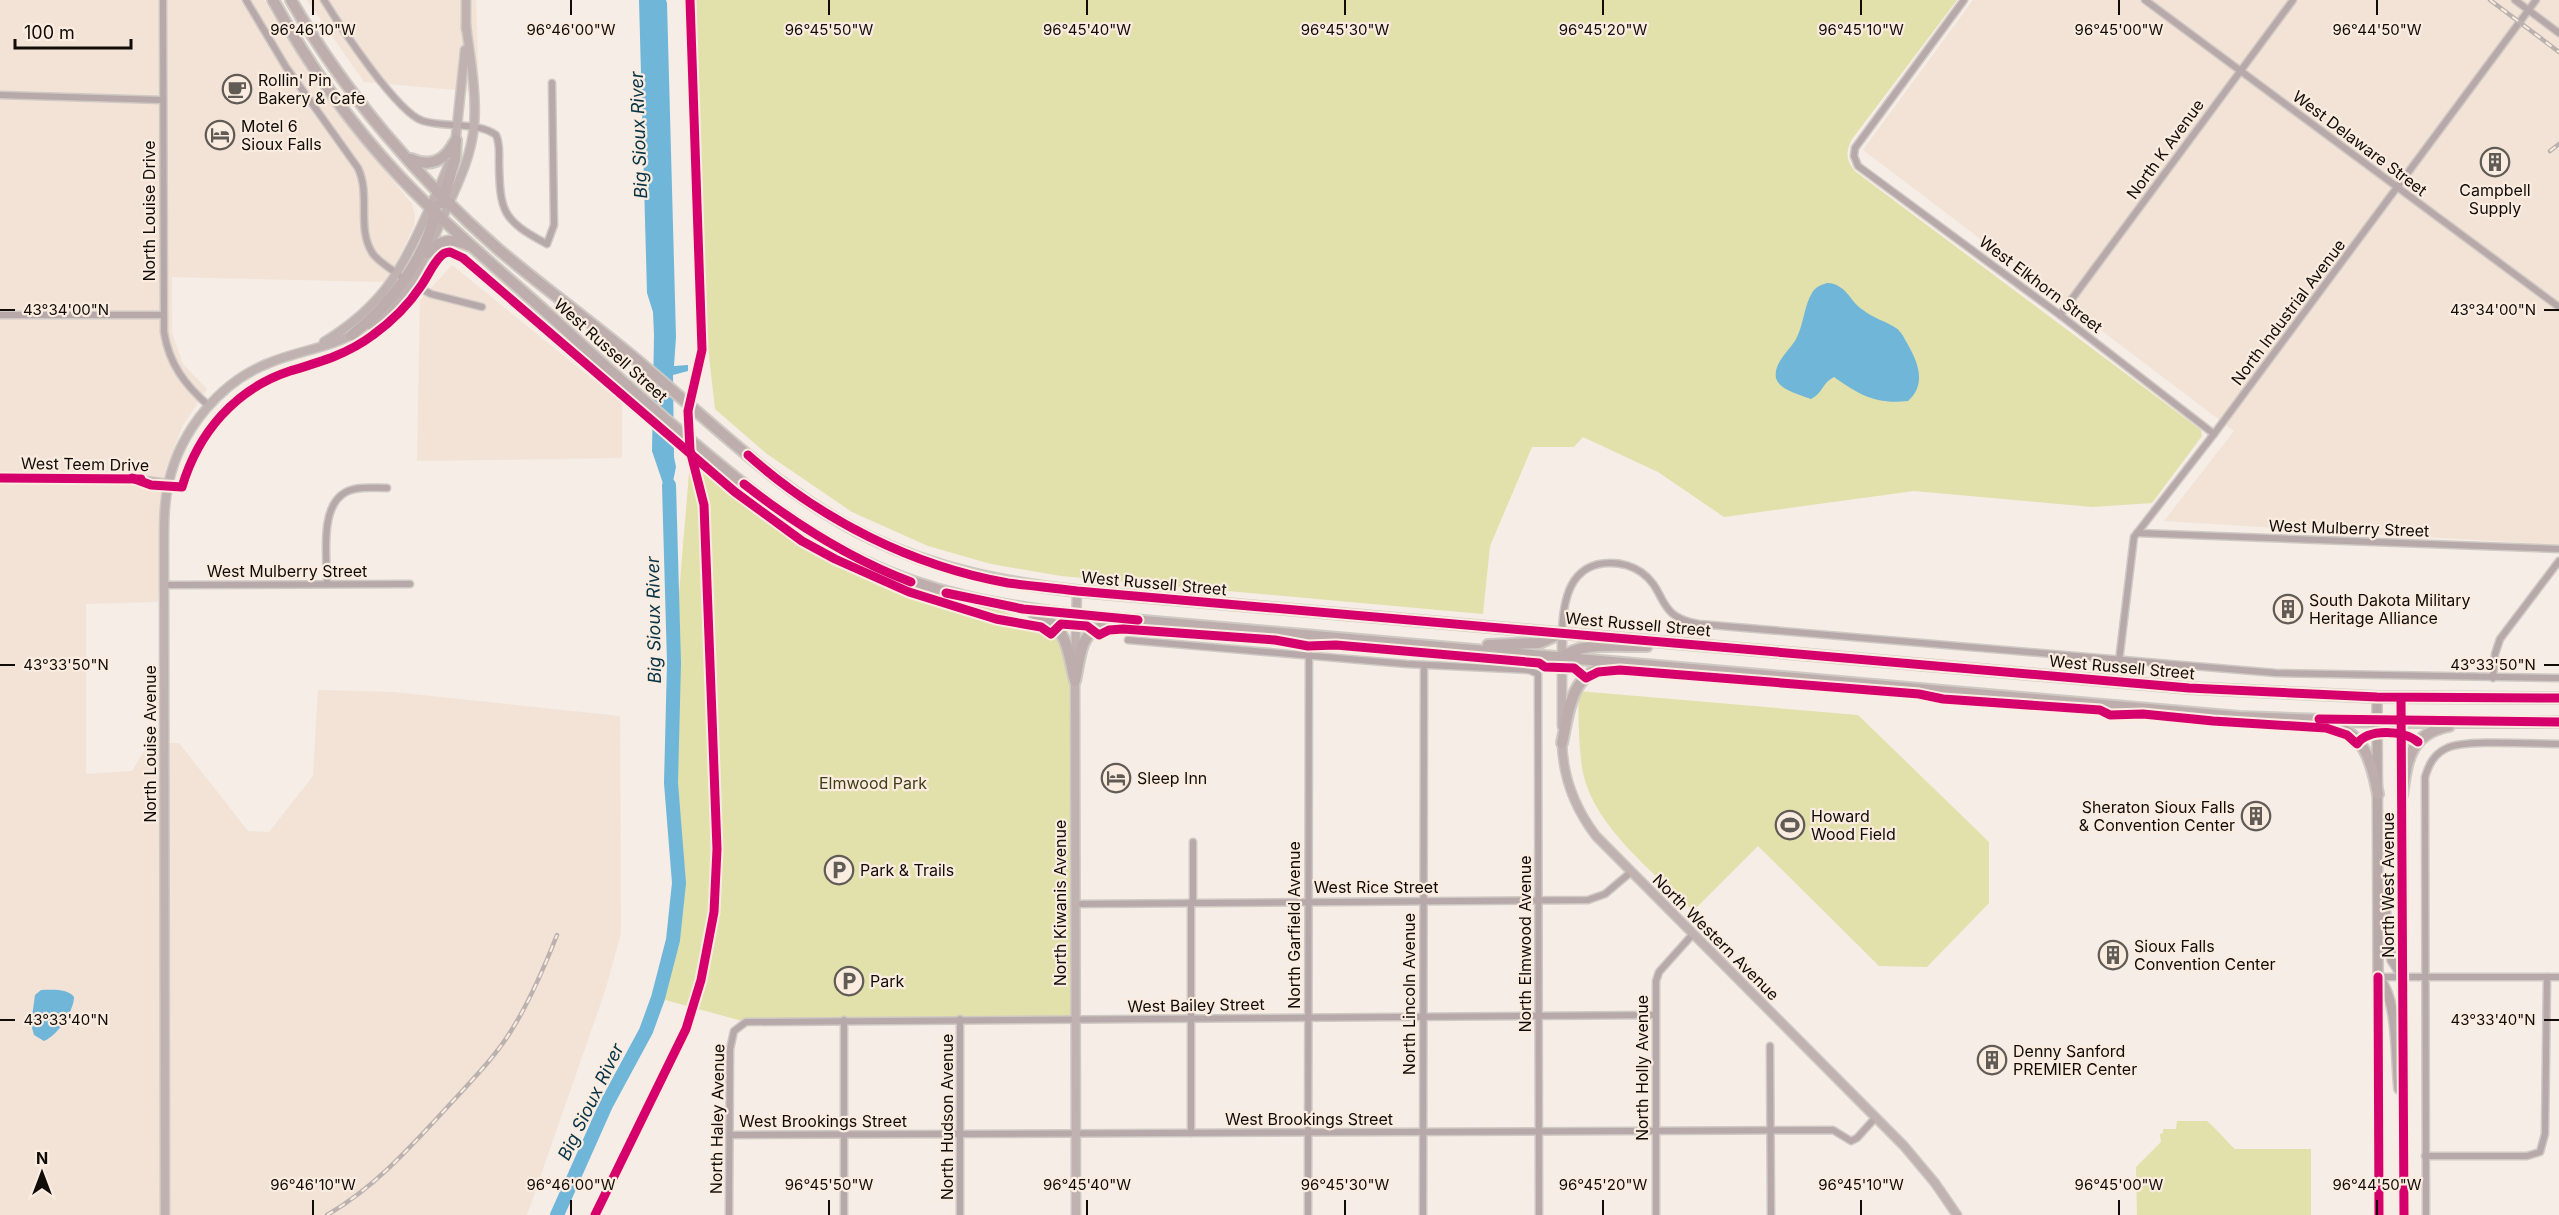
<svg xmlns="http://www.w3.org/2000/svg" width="2559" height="1215" font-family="Inter,sans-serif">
  <rect width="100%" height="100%" fill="#f5ede6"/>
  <g fill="#f2e3d6">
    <polygon points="0,0 264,0 319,89 412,204 415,215 414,226 395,265 384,282 172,277 172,333 183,364 207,389 183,425 166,469 158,602 86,604 86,774 132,771 149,743 179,743 248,831 269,832 313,776 318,690 393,692 620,716 621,933 606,988 527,1215 0,1215"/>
    <polygon points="307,0 476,0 479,92 364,82"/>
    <polygon points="1973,0 2559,0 2559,545 2164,521 2234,431 1863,150"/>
    <polygon points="452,265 622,403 622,458 417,461 420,300"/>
  </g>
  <g fill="#e2e0ab">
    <path d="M696 0H1957L1852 139C1845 152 1846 161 1856 172L2201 430 2202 436 2152 503 2092 507 1914 491 1724 517 1658 472 1583 437 1574 447H1532L1490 546 1483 614 1061 576 991 564 928 546 852 512 767 454 715 409 705 321Z"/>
    <path d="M689 472 705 473 775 508 862 561 949 594 1061 631 1075 681V1019L746 1022 658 998C666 969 676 939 678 909 680 856 670 803 671 750 672 657 682 564 689 472Z"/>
    <path d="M1578 691 1858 715 1989 842V903L1927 967 1879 966 1758 846 1693 911C1655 873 1595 828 1583 773 1578 746 1579 718 1578 691Z"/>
    <path d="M2177 1121H2207C2218 1130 2225 1140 2235 1149H2311V1215H2137L2136 1167 2161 1142 2160 1134 2163 1133V1129H2176Z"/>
  </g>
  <g fill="#6fb6d9">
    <polygon points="639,0 666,0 667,3 676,337 674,366 688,365 688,371 673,375 674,457 676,467 669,501 652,451 654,335 653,312 647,293"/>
    <path d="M1827 283C1847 284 1849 301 1863 310 1873 318 1885 321 1896 328 1901 331 1904 338 1907 343 1918 362 1927 384 1908 401 1876 405 1858 394 1834 377 1823 382 1822 394 1811 399 1801 395 1779 390 1776 378 1773 362 1791 350 1797 337 1804 323 1804 306 1812 293 1815 287 1821 285 1827 283Z"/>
    <path d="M41 990C52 990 67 988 74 997 74 1011 57 1036 44 1041L34 1035 31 1024 35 995Z"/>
  </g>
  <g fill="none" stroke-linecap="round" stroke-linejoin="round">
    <polyline stroke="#6fb6d9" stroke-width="14" points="557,1215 606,1105 646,1031 658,998 673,940 679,883 671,783 674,663 669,485"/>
    <g stroke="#cfc9c4" stroke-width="9">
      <g id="street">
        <path d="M163 0 164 332C169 364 185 385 209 406"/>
        <path d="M246 0 286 67 358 168C371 195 356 229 373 254 380 263 390 268 399 275"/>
        <path d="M324 0C340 26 397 113 423 121 445 128 477 121 496 135 500 143 499 153 499 162 500 212 502 220 547 244L554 225 552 83"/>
        <polyline points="1964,0 1855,148 1854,156 1858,166 2060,315 2214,434"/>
        <polyline points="2145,0 2559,307"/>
        <polyline points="2515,0 2559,33"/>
        <polyline points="0,95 162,100"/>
        <polyline points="407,281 431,294 482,307"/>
        <polyline points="0,315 163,315"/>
        <polyline points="2060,315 2293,0"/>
        <polyline points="0,478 132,478 168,483"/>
        <polyline points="2137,533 2559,549"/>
        <path d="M327 584C327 558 319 506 346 492 358 486 374 488 387 488"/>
        <polyline points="164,585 410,584"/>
        <path d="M1562 633C1563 600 1570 563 1610 563 1621 563 1632 566 1641 572 1668 591 1655 617 1699 624L2276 673 2559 678"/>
        <polyline points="1128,640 1407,664 1529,670 1538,674 1539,1215"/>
        <polyline points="2119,661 2134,537 2214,434 2536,0"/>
        <polyline points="2493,678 2495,654 2500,639 2559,561"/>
        <polyline points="1193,842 1193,902"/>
        <polyline points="1076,904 1588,900 1605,894 1631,872"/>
        <polyline points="2378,977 2559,977"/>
        <polyline points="1770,1046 1771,1215"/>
        <polyline points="1191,1133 1191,902"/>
        <polyline points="730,1135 1833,1130 1851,1141 1857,1138 1876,1117"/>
        <polyline points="2425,1156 2527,1156 2540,1152 2545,1134 2547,977"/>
        <polyline points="729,1215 730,1049 734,1031 746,1022 1655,1015"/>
        <polyline points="844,1215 844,1020"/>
        <polyline points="960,1215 960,1019"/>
        <polyline points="1308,1215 1309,635"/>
        <polyline points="1423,1215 1424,665"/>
        <polyline points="1656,1215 1656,981 1659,972 1693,934"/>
        <path d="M2426 1215 2425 777C2429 764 2434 754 2447 748 2464 739 2536 744 2559 744"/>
      </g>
    </g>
    <g stroke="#cfc9c4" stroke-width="11">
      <g id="secondary">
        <polyline points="466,29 466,0"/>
        <polyline points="455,145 465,50"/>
        <path d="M369 325C409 301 425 257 443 217 456 187 471 159 474 126 477 93 470 58 466 25"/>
        <path d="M324 342C381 307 400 274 427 214 434 197 443 181 449 163"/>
        <polyline points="1075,663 1077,591"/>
        <polyline points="1075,675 1076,1215"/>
        <polyline points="1562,726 1562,633"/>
        <path d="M1562 739C1562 775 1574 807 1596 836L1904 1146 1935 1183 1957 1215"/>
        <path d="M165 1215 164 545C164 523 164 502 169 481 181 430 220 382 269 363 297 351 329 348 355 333"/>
      </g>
    </g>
    <g stroke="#cfc9c4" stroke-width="12">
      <g id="primary">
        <polyline points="2377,697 2379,1215"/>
        <polyline points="2401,698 2402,776"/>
        <polyline points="2402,790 2404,1215"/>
        <polyline points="2383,893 2392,960 2403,977"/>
        <path d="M2378 977C2399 1000 2395 1057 2399 1089"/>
      </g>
    </g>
    <g stroke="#cfc9c4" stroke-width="14">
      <g id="highway">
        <path d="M273 0C308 64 351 125 401 178 454 234 514 282 570 334 601 363 632 390 664 418 727 471 789 526 863 561 931 594 1001 606 1075 615L2240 717 2378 722H2559"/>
        <path d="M291 0C343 91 420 181 498 249 546 290 597 326 645 367 717 427 785 497 871 538 936 570 1005 583 1077 591L2189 688 2377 697 2559 698"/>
        <path d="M411 159C431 168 445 160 454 143"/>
        <polyline points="442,203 455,159 456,140"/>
        <path d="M428 253C440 239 453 238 470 246"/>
        <path d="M352 335C390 305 429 255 436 206"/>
        <path d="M1034 614C1067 626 1067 646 1074 677"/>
        <polyline points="1488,645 1539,643 1562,633"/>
        <path d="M1562 658C1578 641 1624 647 1647 646"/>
        <path d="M1075 681C1082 648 1080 624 1121 624"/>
        <path d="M2328 723C2364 732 2372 762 2378 794"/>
        <path d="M1562 743C1569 710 1571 670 1612 666"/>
        <path d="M2402 795C2407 761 2409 734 2449 726"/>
      </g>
    </g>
    <use href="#street" stroke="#b7a8a9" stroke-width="6"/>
    <use href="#secondary" stroke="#bfb2b0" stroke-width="8"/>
    <use href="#primary" stroke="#b9aaaa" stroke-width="9"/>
    <use href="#highway" stroke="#bdadac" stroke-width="10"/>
    <g stroke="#bbb2af" stroke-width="4.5">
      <g id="rail">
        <polyline points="2490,0 2559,52"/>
        <polyline points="2550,151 2559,144"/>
        <path d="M327 1215C377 1186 414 1143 453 1101 473 1079 495 1057 511 1031 530 1001 544 968 557 935"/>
      </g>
    </g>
    <use href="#rail" stroke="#fbece0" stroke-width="2" stroke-dasharray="7" stroke-linecap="butt"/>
    <g stroke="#fbece0" stroke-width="13">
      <g id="cycleway">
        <path d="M748 455C821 520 912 566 1008 583 1031 586 1054 588 1077 591L2189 688 2377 697 2559 698"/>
        <polyline points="0,478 141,479"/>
        <path d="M132 478 151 485 182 487C198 433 235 389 290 371 320 362 348 354 373 335 391 322 409 304 421 286 428 276 433 263 442 255 445 252 445 253 450 252L463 258 735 492 802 541 835 559 909 592 996 619 1041 627 1051 634 1061 624 1087 626 1099 635 1109 630 1123 629 1275 640 1308 646 1336 645 1539 663 1545 667 1574 668 1586 678 1598 672 1620 670 1919 694 1943 699 2100 710 2110 715 2143 714 2213 721 2326 728 2347 735 2357 744C2368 728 2404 730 2418 742"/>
        <path d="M744 484C795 524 850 559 911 582"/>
        <polyline points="946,593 1023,609 1138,620"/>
        <polyline points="2401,698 2404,1215"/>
        <polyline points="2319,719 2559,722"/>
        <polyline points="2378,977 2379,1215"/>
        <polyline points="595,1215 686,1029 701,980 714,912 717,849 704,505 690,450 688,411 702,350 690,0"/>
      </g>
    </g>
    <use href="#cycleway" stroke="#d6006c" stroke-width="9"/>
  </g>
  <path fill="none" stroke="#110c08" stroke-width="2" d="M313 0V15M571 0V15M829 0V15M1087 0V15M1345 0V15M1603 0V15M1861 0V15M2119 0V15M2377 0V15M0 310H15M2544 310H2559M0 665H15M2544 665H2559M0 1020H15M2544 1020H2559M313 1200V1215M571 1200V1215M829 1200V1215M1087 1200V1215M1345 1200V1215M1603 1200V1215M1861 1200V1215M2119 1200V1215M2377 1200V1215"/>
  <defs>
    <g id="cafe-ring" transform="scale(1.5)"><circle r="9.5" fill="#fbece0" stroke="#615b56" stroke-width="1.5"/><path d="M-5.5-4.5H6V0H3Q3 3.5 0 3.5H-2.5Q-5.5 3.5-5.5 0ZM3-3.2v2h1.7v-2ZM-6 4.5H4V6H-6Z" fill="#615b56"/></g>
    <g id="hotel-ring" transform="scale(1.5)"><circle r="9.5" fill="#fbece0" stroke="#615b56" stroke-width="1.5"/><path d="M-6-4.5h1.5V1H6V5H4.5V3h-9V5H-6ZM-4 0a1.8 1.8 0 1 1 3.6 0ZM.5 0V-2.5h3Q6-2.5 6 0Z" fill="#615b56"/></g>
    <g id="building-ring" transform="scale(1.5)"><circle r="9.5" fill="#fbece0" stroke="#615b56" stroke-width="1.5"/><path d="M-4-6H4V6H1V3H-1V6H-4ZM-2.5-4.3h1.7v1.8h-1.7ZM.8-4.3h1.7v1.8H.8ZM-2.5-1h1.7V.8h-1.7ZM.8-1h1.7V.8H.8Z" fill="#615b56"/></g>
    <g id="stadium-ring" transform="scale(1.5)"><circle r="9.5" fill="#fbece0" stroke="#615b56" stroke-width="1.5"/><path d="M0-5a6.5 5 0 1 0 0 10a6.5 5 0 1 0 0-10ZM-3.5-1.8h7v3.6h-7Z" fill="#615b56"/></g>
    <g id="parking-ring" transform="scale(1.5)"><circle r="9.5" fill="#fbece0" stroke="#615b56" stroke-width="1.5"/><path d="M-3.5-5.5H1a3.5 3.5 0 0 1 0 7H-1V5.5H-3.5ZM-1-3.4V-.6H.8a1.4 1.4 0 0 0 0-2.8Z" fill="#615b56"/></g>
  </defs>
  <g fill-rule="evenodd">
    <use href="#cafe-ring" x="237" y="89"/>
    <use href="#hotel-ring" x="220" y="135"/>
    <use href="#building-ring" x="2495" y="162"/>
    <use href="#building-ring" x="2288" y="609"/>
    <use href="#hotel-ring" x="1116" y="778"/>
    <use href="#building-ring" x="2256" y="816"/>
    <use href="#stadium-ring" x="1790" y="825"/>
    <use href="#parking-ring" x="839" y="870"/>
    <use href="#building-ring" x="2113" y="955"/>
    <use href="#parking-ring" x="849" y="981"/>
    <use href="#building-ring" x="1992" y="1060"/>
  </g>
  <g text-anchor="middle" stroke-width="4.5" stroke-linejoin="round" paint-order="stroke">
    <g font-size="16" fill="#110c08" stroke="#fbece0" text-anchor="start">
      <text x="258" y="86">Rollin' Pin<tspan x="258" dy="18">Bakery &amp; Cafe</tspan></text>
      <text x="241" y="132">Motel 6<tspan x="241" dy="18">Sioux Falls</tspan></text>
      <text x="2495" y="196" text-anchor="middle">Campbell<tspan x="2495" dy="18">Supply</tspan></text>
      <text x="2309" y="606">South Dakota Military<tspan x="2309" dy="18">Heritage Alliance</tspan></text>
      <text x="1137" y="784">Sleep Inn</text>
      <text x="2235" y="813" text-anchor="end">Sheraton Sioux Falls<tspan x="2235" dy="18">&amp; Convention Center</tspan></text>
      <text x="1811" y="822">Howard<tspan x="1811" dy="18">Wood Field</tspan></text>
      <text x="860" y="876">Park &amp; Trails</text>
      <text x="2134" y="952">Sioux Falls<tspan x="2134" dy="18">Convention Center</tspan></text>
      <text x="870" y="987">Park</text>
      <text x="2013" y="1057">Denny Sanford<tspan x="2013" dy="18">PREMIER Center</tspan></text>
    </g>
    <g font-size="16" fill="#110c08" stroke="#fbece0">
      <text transform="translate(2360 143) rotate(37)" y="6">West Delaware Street</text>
      <text transform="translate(2165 149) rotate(-54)" y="6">North K Avenue</text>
      <text transform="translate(149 211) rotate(-90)" y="6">North Louise Drive</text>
      <text transform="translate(2041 284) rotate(37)" y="6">West Elkhorn Street</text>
      <text transform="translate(2288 312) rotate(-53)" y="6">North Industrial Avenue</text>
      <text transform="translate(611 350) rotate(42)" y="6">West Russell Street</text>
      <text transform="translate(85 464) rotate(1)" y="6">West Teem Drive</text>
      <text transform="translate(2349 528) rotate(2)" y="6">West Mulberry Street</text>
      <text x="287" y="577">West Mulberry Street</text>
      <text transform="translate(1154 583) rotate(5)" y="6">West Russell Street</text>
      <text transform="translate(1638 624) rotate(5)" y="6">West Russell Street</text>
      <text transform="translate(2122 667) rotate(5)" y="6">West Russell Street</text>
      <text transform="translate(150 744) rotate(-90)" y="6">North Louise Avenue</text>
      <text transform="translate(2388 885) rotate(-90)" y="6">North West Avenue</text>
      <text x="1376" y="893">West Rice Street</text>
      <text transform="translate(1060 903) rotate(-90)" y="6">North Kiwanis Avenue</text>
      <text transform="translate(1294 925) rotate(-90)" y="6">North Garfield Avenue</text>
      <text transform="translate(1716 937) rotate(45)" y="6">North Western Avenue</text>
      <text transform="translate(1525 944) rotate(-90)" y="6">North Elmwood Avenue</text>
      <text transform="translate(1409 994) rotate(-90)" y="6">North Lincoln Avenue</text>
      <text transform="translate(1196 1005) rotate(-1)" y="6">West Bailey Street</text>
      <text transform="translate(1642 1068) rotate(-90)" y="6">North Holly Avenue</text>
      <text transform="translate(947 1117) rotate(-90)" y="6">North Hudson Avenue</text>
      <text transform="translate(717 1119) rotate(-89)" y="6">North Haley Avenue</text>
      <text x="1309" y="1125">West Brookings Street</text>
      <text x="823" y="1127">West Brookings Street</text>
    </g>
    <g font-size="16" fill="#3e3f15" stroke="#fbece0">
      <text x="873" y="789">Elmwood Park</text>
    </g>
    <g font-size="18" font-style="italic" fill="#053449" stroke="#fbece0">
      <text transform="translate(639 135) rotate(-92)" y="6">Big Sioux River</text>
      <text transform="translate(654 620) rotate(-91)" y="6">Big Sioux River</text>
      <text transform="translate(591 1102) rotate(-64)" y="6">Big Sioux River</text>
    </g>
  </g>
  <g font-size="15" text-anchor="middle" fill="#110c08" stroke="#fbece0" stroke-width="4.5" stroke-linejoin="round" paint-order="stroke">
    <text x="313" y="35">96°46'10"W</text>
    <text x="571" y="35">96°46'00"W</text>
    <text x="829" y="35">96°45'50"W</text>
    <text x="1087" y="35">96°45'40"W</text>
    <text x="1345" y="35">96°45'30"W</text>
    <text x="1603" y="35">96°45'20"W</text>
    <text x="1861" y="35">96°45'10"W</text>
    <text x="2119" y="35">96°45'00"W</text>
    <text x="2377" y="35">96°44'50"W</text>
    <text x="66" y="315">43°34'00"N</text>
    <text x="2493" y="315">43°34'00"N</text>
    <text x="66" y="670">43°33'50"N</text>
    <text x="2493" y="670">43°33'50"N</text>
    <text x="66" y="1025">43°33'40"N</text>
    <text x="2493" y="1025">43°33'40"N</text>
    <text x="313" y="1190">96°46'10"W</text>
    <text x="571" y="1190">96°46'00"W</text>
    <text x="829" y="1190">96°45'50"W</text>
    <text x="1087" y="1190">96°45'40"W</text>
    <text x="1345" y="1190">96°45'30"W</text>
    <text x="1603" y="1190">96°45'20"W</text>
    <text x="1861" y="1190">96°45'10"W</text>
    <text x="2119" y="1190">96°45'00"W</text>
    <text x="2377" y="1190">96°44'50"W</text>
  </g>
  <g transform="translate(42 1173)" stroke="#fbece0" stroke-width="4.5" paint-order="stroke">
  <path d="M0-4.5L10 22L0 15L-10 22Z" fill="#110c08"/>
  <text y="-9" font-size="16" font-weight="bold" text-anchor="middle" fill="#110c08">N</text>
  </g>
  <path d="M15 39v9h116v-9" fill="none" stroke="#110c08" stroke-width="3"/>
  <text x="24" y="39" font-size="18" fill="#110c08" stroke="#fbece0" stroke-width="4.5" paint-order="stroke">100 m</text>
</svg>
